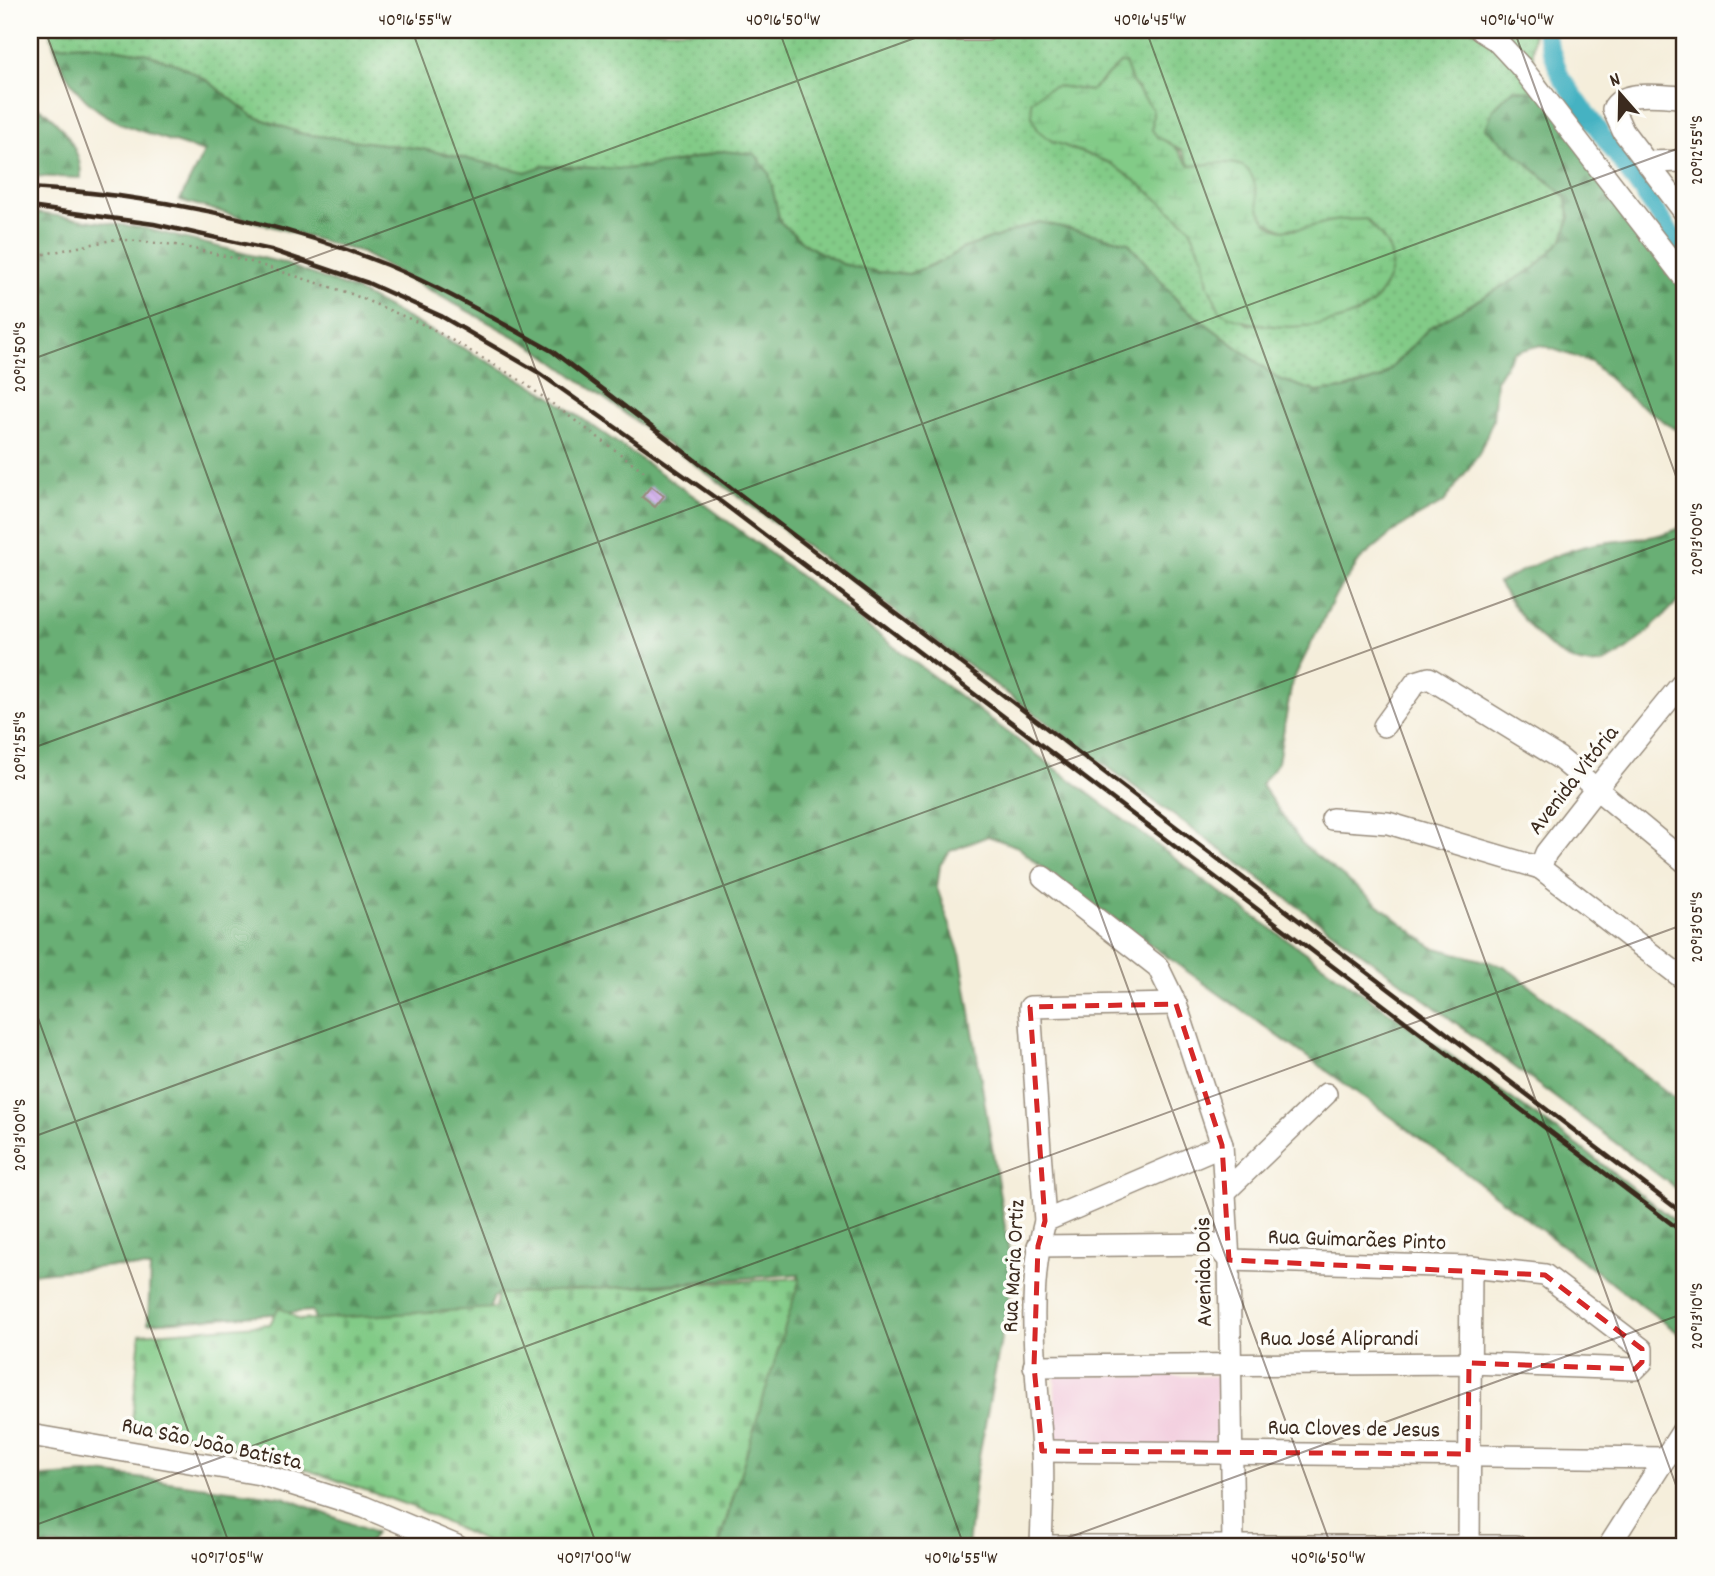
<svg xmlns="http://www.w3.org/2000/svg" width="1715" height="1576" font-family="Dekko,sans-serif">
  <defs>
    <pattern id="grass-dots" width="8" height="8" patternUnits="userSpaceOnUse" patternTransform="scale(1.75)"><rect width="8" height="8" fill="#82cb87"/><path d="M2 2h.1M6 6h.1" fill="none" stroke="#71ae74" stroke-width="1.8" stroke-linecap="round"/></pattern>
    <pattern id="forest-firs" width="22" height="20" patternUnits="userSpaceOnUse" patternTransform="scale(1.75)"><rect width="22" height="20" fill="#69af74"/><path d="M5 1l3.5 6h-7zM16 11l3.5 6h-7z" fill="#588f5f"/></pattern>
    <pattern id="wetland-marsh" width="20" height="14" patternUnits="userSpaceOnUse" patternTransform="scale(1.75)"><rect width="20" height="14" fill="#82cb87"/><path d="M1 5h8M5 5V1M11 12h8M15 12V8" fill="none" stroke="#71ae74"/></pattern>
    <pattern id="cemetery-stones" width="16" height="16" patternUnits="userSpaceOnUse" patternTransform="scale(1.75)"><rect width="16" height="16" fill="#82cb87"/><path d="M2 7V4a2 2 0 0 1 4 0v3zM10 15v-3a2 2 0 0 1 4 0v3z" fill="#71ae74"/></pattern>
    <pattern id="building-back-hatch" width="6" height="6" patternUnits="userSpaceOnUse" patternTransform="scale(1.75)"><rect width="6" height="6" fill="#cfabeb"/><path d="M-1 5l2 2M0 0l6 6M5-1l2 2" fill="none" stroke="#a98bbe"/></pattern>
  </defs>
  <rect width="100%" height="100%" fill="#fdfcf7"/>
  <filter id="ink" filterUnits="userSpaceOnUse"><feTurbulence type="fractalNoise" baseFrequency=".0143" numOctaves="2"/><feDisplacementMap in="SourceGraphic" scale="14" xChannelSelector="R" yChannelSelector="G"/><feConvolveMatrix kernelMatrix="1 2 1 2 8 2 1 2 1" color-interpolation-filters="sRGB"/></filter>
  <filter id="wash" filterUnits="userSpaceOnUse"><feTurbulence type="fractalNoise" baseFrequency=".00686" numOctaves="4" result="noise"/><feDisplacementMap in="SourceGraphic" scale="28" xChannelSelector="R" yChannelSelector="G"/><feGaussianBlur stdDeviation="1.57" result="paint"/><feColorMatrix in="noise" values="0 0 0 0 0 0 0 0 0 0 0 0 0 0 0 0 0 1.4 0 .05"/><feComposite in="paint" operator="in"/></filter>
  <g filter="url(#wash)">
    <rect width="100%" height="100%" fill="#f5eedb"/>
    <rect fill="#f3cfdf" x="1055" y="1376" width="162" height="70"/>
    <path fill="url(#grass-dots)" stroke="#5e7a52" stroke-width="2" fill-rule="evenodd" d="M49 30H1533V63L1567 110 1486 128 1565 196 1570 217 1563 239 1535 268 1429 328 1382 378 1344 389 1317 392 1279 379 1181 305 1127 242 1039 222 962 249 942 261 909 274 877 272 842 264 806 245 780 222 774 200 722 151C690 159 657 168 624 169 591 170 558 161 526 172L422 149 303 134 253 116 208 81 179 65 144 53 87 44 54 46ZM1120 63H1125L1132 82 1153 110 1152 130 1158 138 1182 151 1190 166 1232 163 1256 193V206L1266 221 1283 230 1297 228 1357 314 1322 324H1247L1208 285 1204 259 1189 226 1137 182 1110 163 1052 141 1038 130 1032 116V101C1058 77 1061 89 1091 91Z"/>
    <g fill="url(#forest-firs)" stroke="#526c49" stroke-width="2">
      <path d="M87 44 144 53 179 65 208 81 253 116 303 134 422 149 526 172 543 166 625 169 679 162 722 151 755 154 769 173 780 222 806 245 842 264 877 272 909 274 942 261 962 249 1039 222 1128 242 1181 305 1279 379 1317 392 1344 389 1382 378 1429 328 1535 268 1563 239 1570 217 1565 196 1486 128 1493 109 1513 89 1541 93 1566 108V105L1685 293V436L1629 397 1591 362 1541 345 1514 352 1496 380 1493 420 1479 454 1444 502 1398 528 1360 560 1335 596 1292 682 1278 762 1261 785 1303 845 1432 947 1504 966 1685 1106V1195L1412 990 537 349 360 252 180 200 204 152C135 127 79 124 54 46Z"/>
      <path d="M30 104C57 114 82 150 81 178L30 176Z"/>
      <polygon points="30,212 143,228 283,263 357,291 541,390 698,499 1214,888 1580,1147 1685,1229 1685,1338 1394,1119 1040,866 1018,847 988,836 950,851 940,865 937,888 961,957 1013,1276 977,1467 968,1546 719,1546 799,1274 494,1297 453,1403 337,1375 312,1311 148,1323 150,1268 114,1266 30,1274"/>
      <path d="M1685 526V594C1666 613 1624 660 1598 664 1555 670 1518 613 1498 583 1529 567 1560 551 1595 544 1629 538 1652 541 1685 526Z"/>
      <polygon points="100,1473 283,1497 375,1533 367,1546 30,1546 30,1478"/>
    </g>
    <path fill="url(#wetland-marsh)" stroke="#5e7a52" stroke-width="2" d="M1120 63H1125L1132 82 1153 110 1152 130 1158 138C1177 144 1178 152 1190 166 1206 165 1230 159 1244 167 1266 181 1245 226 1285 230 1300 231 1318 224 1333 221 1344 219 1355 220 1366 219 1374 228 1384 237 1389 249 1394 260 1391 275 1385 285 1381 291 1378 298 1373 303 1339 332 1256 334 1220 311L1208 285 1204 259 1189 226 1137 182 1110 163 1052 141 1038 130 1032 116 1031 101C1058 77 1061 89 1091 91Z"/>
    <polygon fill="url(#cemetery-stones)" stroke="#5e7a52" stroke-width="2" points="800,1278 718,1546 494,1546 413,1507 268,1456 132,1423 140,1334 270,1324 279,1307 300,1320 495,1308 498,1294"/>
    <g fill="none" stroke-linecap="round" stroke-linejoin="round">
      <polyline stroke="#45b2c2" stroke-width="18" points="1544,30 1561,77 1685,253"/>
    </g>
    <g id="blocks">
      <polygon fill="url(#building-back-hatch)" points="651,486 664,496 655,507 642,497"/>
    </g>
  </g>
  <g filter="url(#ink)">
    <use href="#blocks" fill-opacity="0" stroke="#988c7c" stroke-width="2"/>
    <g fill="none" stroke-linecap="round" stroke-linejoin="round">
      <g stroke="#988c7c" stroke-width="24">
        <g id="minor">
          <polyline points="950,30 986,30"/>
          <polyline points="1480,30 1496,40 1522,68 1685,279"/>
          <path d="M1685 97C1665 97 1623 88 1613 109L1623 131 1685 213"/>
          <polyline points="1646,162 1685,161"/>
          <polyline points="1384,726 1416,682 1429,678 1559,758 1685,862"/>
          <polyline points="1332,819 1388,823 1540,868"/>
          <polyline points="1540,868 1546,853 1596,789 1685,680"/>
          <polyline points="1540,868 1685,980"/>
          <polyline points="1043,877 1158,967 1176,1004 1222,1145 1229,1260 1233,1546"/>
          <polyline points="1226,1191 1326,1094"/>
          <polyline points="1045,1221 1222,1145"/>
          <polyline points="1034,1366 1469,1363 1635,1369 1642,1362 1642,1349 1545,1275 1471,1267 1229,1260 1215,1244 1038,1246"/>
          <polyline points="30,1435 260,1474 364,1507 457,1546"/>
          <polyline points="1042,1451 1666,1458"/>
          <path d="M1041 1546C1042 1514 1044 1482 1042 1450 1037 1374 1025 1295 1045 1221L1030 1007 1176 1004"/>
          <polyline points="1042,1546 1516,1546"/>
          <polyline points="1469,1546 1471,1267"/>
          <polyline points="1609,1546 1685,1427"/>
        </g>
      </g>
      <polyline stroke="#988c7c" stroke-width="2.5" stroke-dasharray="2 5" stroke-linecap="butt" points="30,257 117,239 176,245 251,262 349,293 431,328 520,380 645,472"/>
      <use href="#minor" stroke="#fff" stroke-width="21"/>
      <g stroke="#3b2a1e" stroke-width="4.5">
        <path d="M30 188C150 194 275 220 387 265 444 289 498 321 552 351L1685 1215"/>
        <polyline points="30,207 154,224 271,250 368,283 441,316 536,371 720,501 1685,1234"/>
      </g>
    </g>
  </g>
  <path fill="none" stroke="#d62828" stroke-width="5" stroke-dasharray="14 9" stroke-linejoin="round" d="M1176 1004 1222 1145 1229 1260 1545 1275 1642 1349V1362L1635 1369 1469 1363 1468 1454 1042 1451 1034 1366 1038 1246 1045 1221 1030 1007Z"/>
  <path fill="none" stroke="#3b2a1e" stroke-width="2" stroke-opacity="0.45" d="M45 30 597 1546M412 30 964 1546M779 30 1331 1546M1146 30 1685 1510M1514 30 1685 501M30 360 937 30M30 749 1685 146M30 996 230 1546M30 1138 1685 535M30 1527 1685 924M1045 1546 1685 1313"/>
  <g text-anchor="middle" stroke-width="7" stroke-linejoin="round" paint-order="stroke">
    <g font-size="23" fill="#3b2a1e" stroke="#fdfcf7">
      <text transform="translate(1572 779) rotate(-52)" y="8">Avenida Vitória</text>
      <text transform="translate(1357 1238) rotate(2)" y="8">Rua Guimarães Pinto</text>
      <text transform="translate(1012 1266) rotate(-87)" y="8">Rua Maria Ortiz</text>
      <text transform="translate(1202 1272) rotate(-91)" y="8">Avenida Dois</text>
      <text x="1339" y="1345">Rua José Aliprandi</text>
      <text transform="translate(1354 1427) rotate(1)" y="8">Rua Cloves de Jesus</text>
      <text transform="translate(212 1442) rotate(12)" y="8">Rua São João Batista</text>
    </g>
  </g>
  <rect width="1715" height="1576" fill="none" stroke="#fdfcf7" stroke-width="77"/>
  <g transform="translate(1620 94) rotate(340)" stroke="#fdfcf7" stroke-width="5" paint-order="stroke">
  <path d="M0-5L12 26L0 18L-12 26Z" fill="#3b2a1e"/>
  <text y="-10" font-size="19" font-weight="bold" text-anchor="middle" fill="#3b2a1e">N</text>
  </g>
  <rect x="38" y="38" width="1638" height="1500" fill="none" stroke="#3b2a1e" stroke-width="2.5"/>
  <g font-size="18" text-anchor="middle" fill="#3b2a1e">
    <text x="415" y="25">40°16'55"W</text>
    <text x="783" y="25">40°16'50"W</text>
    <text x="1150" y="25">40°16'45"W</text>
    <text x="1517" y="25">40°16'40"W</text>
    <text transform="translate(1696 150) rotate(-90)" y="6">20°12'55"S</text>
    <text transform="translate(19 357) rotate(-90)" y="6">20°12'50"S</text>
    <text transform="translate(1696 539) rotate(-90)" y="6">20°13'00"S</text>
    <text transform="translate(19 746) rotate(-90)" y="6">20°12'55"S</text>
    <text transform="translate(1696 927) rotate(-90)" y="6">20°13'05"S</text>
    <text transform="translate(19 1135) rotate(-90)" y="6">20°13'00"S</text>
    <text transform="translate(1696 1316) rotate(-90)" y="6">20°13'10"S</text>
    <text x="227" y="1563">40°17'05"W</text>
    <text x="594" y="1563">40°17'00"W</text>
    <text x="961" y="1563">40°16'55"W</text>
    <text x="1328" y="1563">40°16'50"W</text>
  </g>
</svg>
